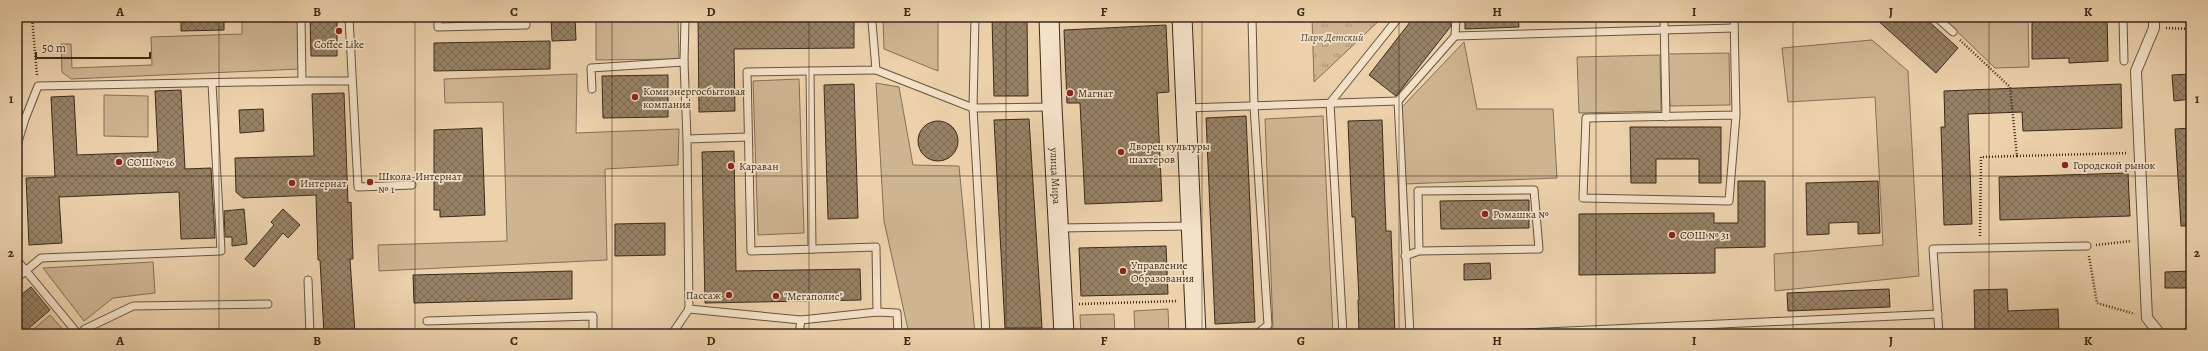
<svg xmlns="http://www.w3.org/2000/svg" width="2208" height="351" font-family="Alegreya,serif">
  <defs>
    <pattern id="park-tufts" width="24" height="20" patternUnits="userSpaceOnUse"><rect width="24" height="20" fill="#ceb592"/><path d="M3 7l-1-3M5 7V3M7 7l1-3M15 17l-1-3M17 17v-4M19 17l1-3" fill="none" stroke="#a89376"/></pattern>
    <pattern id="building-cross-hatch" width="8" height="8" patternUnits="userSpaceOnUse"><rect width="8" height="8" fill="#978165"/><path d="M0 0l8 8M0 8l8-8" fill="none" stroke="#7c6a52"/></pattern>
  </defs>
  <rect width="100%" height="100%" fill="#ecd1ab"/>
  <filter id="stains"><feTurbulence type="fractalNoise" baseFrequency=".005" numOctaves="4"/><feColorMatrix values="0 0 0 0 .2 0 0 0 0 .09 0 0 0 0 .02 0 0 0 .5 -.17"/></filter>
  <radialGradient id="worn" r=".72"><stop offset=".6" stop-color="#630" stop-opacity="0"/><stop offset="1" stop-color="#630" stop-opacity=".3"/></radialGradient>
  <g fill="#ceb592" stroke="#847056">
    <polygon points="17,17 20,17 22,67 17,71"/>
    <polygon points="242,17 298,17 300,69 71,79 62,72 61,44 71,44 72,68 152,65 151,37 242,34"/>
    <polygon points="596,17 678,17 679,59 596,60"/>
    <polygon points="883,17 938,17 938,71 884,49"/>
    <polygon points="1942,17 2028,17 2029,67 1995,68"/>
    <polygon points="1872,40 1908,71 1919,276 1775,291 1774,254 1883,245 1875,97 1788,102 1782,48"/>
    <polygon points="1464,42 1477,109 1553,109 1557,178 1404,184 1402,107"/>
    <polygon points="1729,53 1730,105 1670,106 1668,54"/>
    <polygon points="1660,55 1661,111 1579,113 1577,57"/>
    <polygon points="577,74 576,133 679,129 678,165 605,169 607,260 379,271 378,245 507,241 503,102 445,103 444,79"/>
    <polygon points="799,79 804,233 758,235 753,81"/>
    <polygon points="876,83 899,87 913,165 959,166 975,334 909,334 884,221"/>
    <polygon points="104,95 148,96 148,137 104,136"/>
    <polygon points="1323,116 1333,334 1267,334 1273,329 1265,119"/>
    <polygon points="153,262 155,293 113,298 84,321 43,268"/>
    <polygon points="1168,309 1169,334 1135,334 1134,311"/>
    <polygon points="1114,314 1115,334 1081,334 1080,315"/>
    <polygon points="50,315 67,334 28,334"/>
  </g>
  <polygon fill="url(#park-tufts)" stroke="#847056" points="1312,17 1383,17 1314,82"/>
  <g fill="url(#building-cross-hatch)" stroke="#3a2b1a">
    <polygon points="181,17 224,17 224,30 181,31"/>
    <polygon points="310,17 337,17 337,56 311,56"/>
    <polygon points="551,17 575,17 576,40 552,41"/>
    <polygon points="698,17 854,17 854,48 734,49 735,111 699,112"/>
    <polygon points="992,17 1027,17 1028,96 994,96"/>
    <polygon points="1414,17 1446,17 1451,21 1451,26 1396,96 1369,75"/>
    <polygon points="1465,17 1518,17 1519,27 1465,29"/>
    <polygon points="1874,17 1924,17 1958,48 1936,73"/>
    <polygon points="2032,17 2107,17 2108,61 2069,63 2069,58 2032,59"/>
    <polygon points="1166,25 1169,92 1157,93 1162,201 1085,204 1080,103 1067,103 1064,30"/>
    <polygon points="550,41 550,69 434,71 434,43"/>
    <polygon points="2191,74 2191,99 2174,101 2172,75"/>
    <polygon points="668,75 668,117 603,118 602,76"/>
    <polygon points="854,84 858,218 828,219 824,85"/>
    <polygon points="2121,84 2122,128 2023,131 2022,112 1968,114 1972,224 1944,225 1941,127 1945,127 1944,91"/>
    <polygon points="181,90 185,169 211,168 215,238 181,239 179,192 59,197 62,243 29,245 26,178 55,177 51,97 74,96 77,155 158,152 155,91"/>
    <polygon points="344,93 348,203 351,202 353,259 350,259 355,334 324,334 320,260 318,260 316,195 243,198 236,192 235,158 314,156 312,94"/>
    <polygon points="263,109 264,131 240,133 239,110"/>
    <polygon points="1246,116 1255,322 1215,324 1206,118"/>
    <polygon points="1029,119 1042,328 1005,328 994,120"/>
    <polygon points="1382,120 1386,231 1391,231 1395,334 1359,334 1358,300 1359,300 1355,217 1352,217 1348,121"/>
    <circle cx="938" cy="141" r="20"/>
    <polygon points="1630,127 1721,127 1721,183 1699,183 1699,159 1656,159 1656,183 1631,183"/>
    <polygon points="482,128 485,215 440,217 440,210 434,210 434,130"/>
    <polygon points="2191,128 2191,226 2181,226 2175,129"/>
    <polygon points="734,151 736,271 860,269 861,300 705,303 702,152"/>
    <polygon points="2128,173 2130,216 2000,220 1999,177"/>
    <polygon points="1738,181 1765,181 1765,247 1715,248 1715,273 1579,275 1579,214 1714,213 1714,223 1738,223"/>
    <polygon points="1878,181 1880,233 1858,234 1858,222 1829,223 1829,234 1807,235 1806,183"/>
    <polygon points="1529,200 1529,228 1441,229 1440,201"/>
    <polygon points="244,209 247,244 232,246 232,237 225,237 224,211"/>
    <polygon points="283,209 300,225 288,238 283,233 254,267 245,259 274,225 271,222"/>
    <polygon points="665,223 665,255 615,256 615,224"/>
    <polygon points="1166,246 1168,294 1081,296 1079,248"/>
    <polygon points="1490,263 1491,279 1464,280 1464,264"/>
    <polygon points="572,271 572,299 414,303 413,275"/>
    <polygon points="2191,271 2191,288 2165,288 2165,272"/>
    <polygon points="31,287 50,310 22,334 17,334 17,298"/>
    <polygon points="1889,289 1890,307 1788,311 1787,293"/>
    <polygon points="2007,289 2008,311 2058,309 2059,334 1975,334 1974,290"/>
  </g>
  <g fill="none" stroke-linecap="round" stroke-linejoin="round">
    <g stroke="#66543e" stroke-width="9">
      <g id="service">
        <polyline points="301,17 302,81 351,81"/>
        <polyline points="349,17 358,187 412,185"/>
        <polyline points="438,17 438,27 526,25 526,17"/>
        <polyline points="975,17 973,108 986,334"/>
        <polyline points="1252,17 1254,106 1268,325 1257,334"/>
        <polyline points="1664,17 1666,117"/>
        <polyline points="1734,17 1736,115 1729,201 1583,198 1586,118 1736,115"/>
        <polyline points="1936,17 1953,32"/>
        <polyline points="2123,17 2124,61"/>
        <polyline points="872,22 876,70 747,72 751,251 876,247 877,312"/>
        <polyline points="1455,36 1734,28"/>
        <polyline points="684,62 685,17"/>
        <polyline points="876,70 973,108 1052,107"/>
        <polyline points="810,71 812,249"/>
        <polyline points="592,89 591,68 684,62 687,139"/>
        <polyline points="1186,108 1398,101"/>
        <polyline points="748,137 687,139 689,309 801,320"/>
        <polyline points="17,145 25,119 38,86 302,81"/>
        <polyline points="1059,228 1191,226"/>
        <polyline points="1405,256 1419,251 1539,249 1534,190 1418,191 1419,251"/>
        <polyline points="17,260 78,334"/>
        <polyline points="17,278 41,258 221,251 212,83"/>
        <polyline points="308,280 310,334"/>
        <polyline points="427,321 593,316 593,334"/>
        <polyline points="80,334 85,329 133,306 268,304"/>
        <polyline points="672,334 689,309"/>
        <polyline points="799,334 801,320 877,312 897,313 898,334"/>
        <polyline points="1343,334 1330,103 1399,17"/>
        <polyline points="1410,334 1398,101 1455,36 1456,17"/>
        <polyline points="1505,334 1938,314"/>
        <polyline points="1939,334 1933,249 2087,246"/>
        <polyline points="2186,334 2191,328"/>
      </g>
    </g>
    <g stroke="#66543e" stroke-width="12">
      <polyline id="pedestrian" points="2154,17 2154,28 2136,71 2147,318 2160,334"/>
    </g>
    <g stroke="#3a2b1a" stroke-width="21">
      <g id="secondary">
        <path id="s1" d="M1049 17 1052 107 1064 334"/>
        <polyline points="1182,17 1196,334"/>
      </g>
    </g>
    <g stroke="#3a2b1a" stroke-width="2.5" stroke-dasharray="1 2" stroke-linecap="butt">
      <polyline points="32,17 37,76"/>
      <polyline points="2166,28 2191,29"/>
      <polyline points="1960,40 2010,87 2017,156 1981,157 1980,238"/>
      <polyline points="2017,156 2128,153"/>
      <polyline points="2096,245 2131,241"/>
      <polyline points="2089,256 2097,303 2135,314"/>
      <polyline points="1079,304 1178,301"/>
    </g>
    <use href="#service" stroke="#f3e1c8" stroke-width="7"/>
    <use href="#pedestrian" stroke="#f3e1c8" stroke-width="10"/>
    <use href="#secondary" stroke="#f3e1c8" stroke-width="19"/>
  </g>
  <path fill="none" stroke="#3a2b1a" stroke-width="1" stroke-opacity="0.55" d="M219 17V334M415 17V334M612 17V334M809 17V334M1006 17V334M1202 17V334M1399 17V334M1596 17V334M1793 17V334M1989 17V334M17 176H2191"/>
  <g fill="#8f2418" stroke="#f3e1c8" stroke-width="1.5">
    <circle cx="339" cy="31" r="4"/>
    <circle cx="1070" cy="93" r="4"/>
    <circle cx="635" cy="97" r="4"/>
    <circle cx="1121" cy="152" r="4"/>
    <circle cx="119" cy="162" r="4"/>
    <circle cx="2065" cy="165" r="4"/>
    <circle cx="731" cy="166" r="4"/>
    <circle cx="370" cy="182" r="4"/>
    <circle cx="292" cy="183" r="4"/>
    <circle cx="1485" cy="214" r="4"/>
    <circle cx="1672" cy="235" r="4"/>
    <circle cx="1123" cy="271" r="4"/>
    <circle cx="729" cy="295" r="4"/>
    <circle cx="776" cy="296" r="4"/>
  </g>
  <g text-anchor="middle" stroke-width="3.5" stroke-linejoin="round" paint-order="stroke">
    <g font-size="11" font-style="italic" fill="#584732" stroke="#f3e1c8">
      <text x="1332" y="41">Парк Детский</text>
    </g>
    <g font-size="11" fill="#3a2b1a" stroke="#f3e1c8" text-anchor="start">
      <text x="339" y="48" text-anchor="middle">Coffee Like</text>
      <text x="643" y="95">Комиэнергосбытовая<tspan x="643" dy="13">компания</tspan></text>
      <text x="1078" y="97">Магнат</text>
      <text x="1129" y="150">Дворец культуры<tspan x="1129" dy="13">шахтёров</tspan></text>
      <text x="127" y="166">СОШ №16</text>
      <text x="2073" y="169">Городской рынок</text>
      <text x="739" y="170">Караван</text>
      <text x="378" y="180">Школа-Интернат<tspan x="378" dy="13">№ 1</tspan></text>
      <text x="300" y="187">Интернат</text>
      <text x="1493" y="218">Ромашка №</text>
      <text x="1680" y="239">СОШ № 31</text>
      <text x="1131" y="269">Управление<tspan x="1131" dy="13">Образования</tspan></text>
      <text x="721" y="299" text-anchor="end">Пассаж</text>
      <text x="784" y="300">"Мегаполис"</text>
    </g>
    <g font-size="11" fill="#3a2b1a" stroke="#f3e1c8">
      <text dy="4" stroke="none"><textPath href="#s1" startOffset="159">улица Мира</textPath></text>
    </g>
  </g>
  <rect width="2208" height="351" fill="none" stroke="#ecd1ab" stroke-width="44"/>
  <path d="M36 52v6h114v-6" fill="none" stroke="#3a2b1a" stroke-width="2"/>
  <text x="42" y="52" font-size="12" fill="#3a2b1a" stroke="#f3e1c8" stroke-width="3" paint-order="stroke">50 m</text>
  <rect x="22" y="22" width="2164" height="307" fill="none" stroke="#3a2b1a" stroke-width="1.5"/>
  <g font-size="13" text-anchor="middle" font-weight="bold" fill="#3a2b1a">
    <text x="120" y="16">A</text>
    <text x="317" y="16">B</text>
    <text x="514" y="16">C</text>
    <text x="711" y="16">D</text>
    <text x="907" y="16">E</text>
    <text x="1104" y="16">F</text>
    <text x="1301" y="16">G</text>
    <text x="1497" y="16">H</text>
    <text x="1694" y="16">I</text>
    <text x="1891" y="16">J</text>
    <text x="2088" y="16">K</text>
    <text x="11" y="103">1</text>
    <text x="2197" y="103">1</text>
    <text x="11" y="257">2</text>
    <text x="2197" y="257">2</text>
    <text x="120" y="345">A</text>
    <text x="317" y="345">B</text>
    <text x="514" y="345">C</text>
    <text x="711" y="345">D</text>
    <text x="907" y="345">E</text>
    <text x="1104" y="345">F</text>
    <text x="1301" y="345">G</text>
    <text x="1497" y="345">H</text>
    <text x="1694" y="345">I</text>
    <text x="1891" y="345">J</text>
    <text x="2088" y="345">K</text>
  </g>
  <rect width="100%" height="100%" filter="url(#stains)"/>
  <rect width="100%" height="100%" fill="url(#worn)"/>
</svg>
